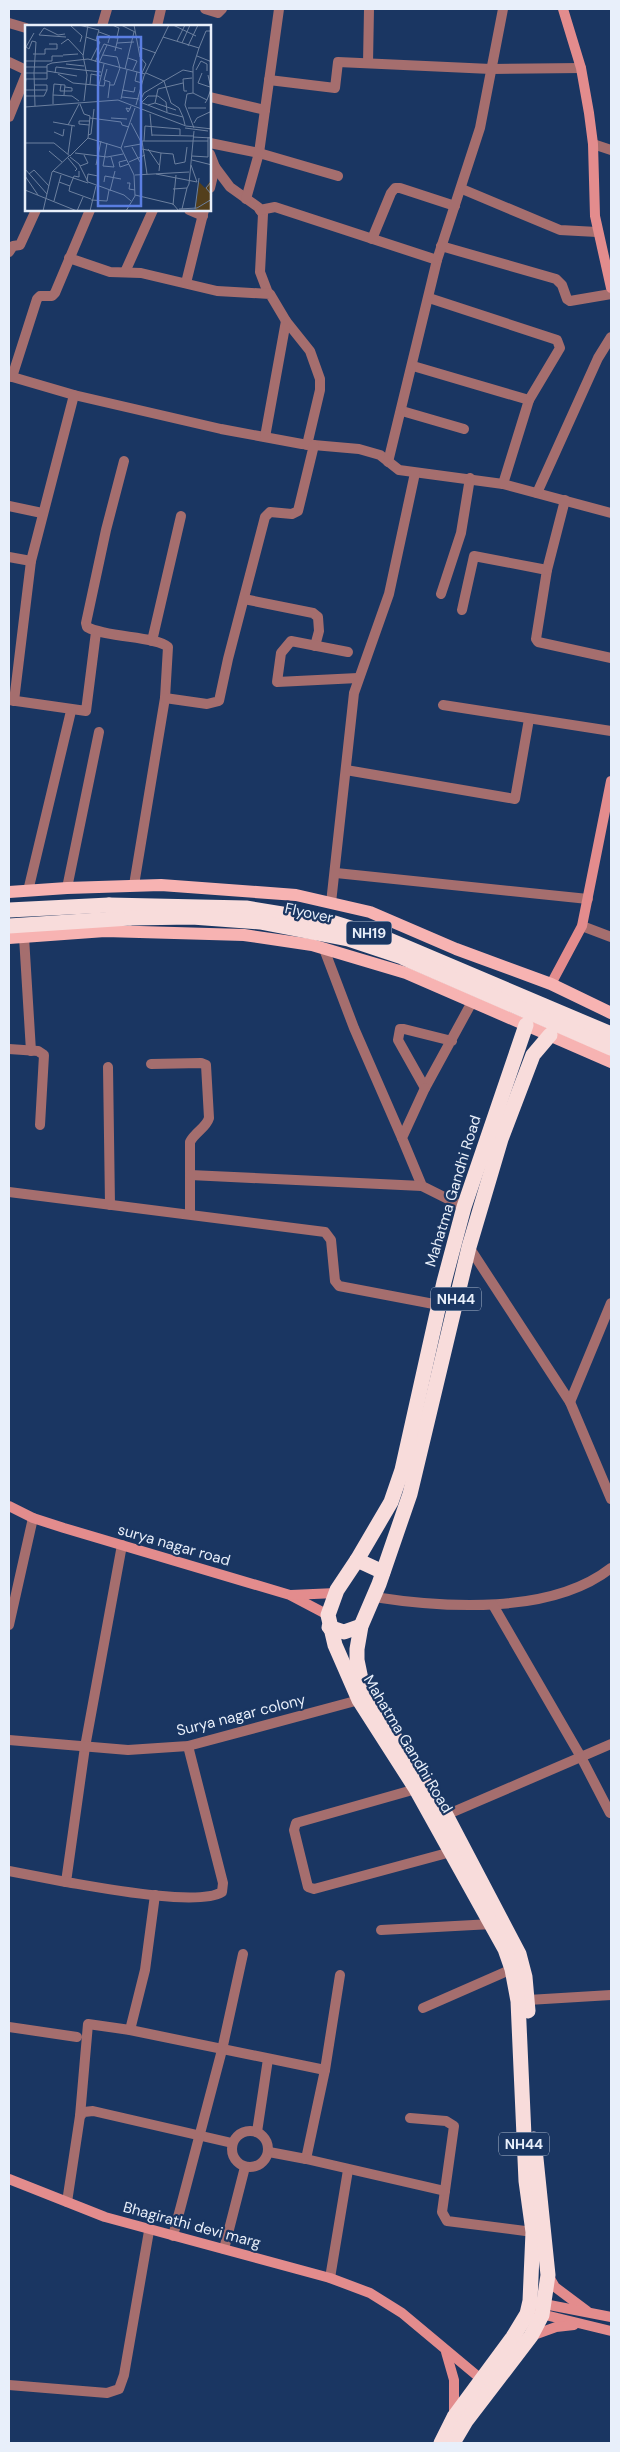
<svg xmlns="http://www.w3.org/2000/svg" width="620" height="2452" font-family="'DM Sans',sans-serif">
  <rect width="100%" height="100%" fill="#1a3662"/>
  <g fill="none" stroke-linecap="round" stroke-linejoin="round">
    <g stroke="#a56e6e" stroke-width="10">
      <polyline points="205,9 218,13 222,9"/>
      <polyline points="9,23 26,28"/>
      <polyline points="102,26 107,9"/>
      <polyline points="157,26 161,9"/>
      <polyline points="9,62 26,70"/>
      <polyline points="368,63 369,9"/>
      <polyline points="269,80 335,88 338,62 491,69 581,68"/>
      <polyline points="210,97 265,110"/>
      <polyline points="9,117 26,75"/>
      <polyline points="210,143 259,153 338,176"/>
      <polyline points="593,144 611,150"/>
      <polyline points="210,154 215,167 210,188"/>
      <polyline points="215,167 230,187 258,207 263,214 260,272 268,293"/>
      <polyline points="462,189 560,230 597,232"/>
      <polyline points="246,199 259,153 279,9"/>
      <polyline points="189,210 203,216"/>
      <polyline points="260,210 275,207 437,260"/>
      <polyline points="372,239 391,193 395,188 400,188 455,206"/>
      <polyline points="441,246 556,279 562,285 567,299 570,301 611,294"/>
      <polyline points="9,252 13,246 20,245 36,210"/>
      <polyline points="69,258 110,272 141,273 217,291 270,294 286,321 310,351 320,379 320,390 307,445"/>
      <polyline points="125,272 153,210"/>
      <polyline points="186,283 204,210"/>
      <polyline points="429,298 557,340 560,348 529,400 503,484"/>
      <polyline points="413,366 529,400"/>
      <polyline points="9,376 74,395 221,429 302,444 359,449 380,455 399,470 503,484 611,513"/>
      <polyline points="12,377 37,299 40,296 52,296 55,293 90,210"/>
      <polyline points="402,411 464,429"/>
      <polyline points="265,437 286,321"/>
      <path d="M124 461 106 530 86 623 87 627C107 638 156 636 168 647L165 698 134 885"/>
      <polyline points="388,462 437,260 480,128 503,9"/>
      <polyline points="537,493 598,358 611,337"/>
      <polyline points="565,500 547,570 536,639 538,642 611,658"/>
      <polyline points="9,506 42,513"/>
      <polyline points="9,557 31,561"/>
      <polyline points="441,594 461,533 470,478"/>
      <polyline points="244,599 313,613 318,617 319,631 315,646"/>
      <polyline points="462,610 474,556 547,570"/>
      <polyline points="152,641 181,516"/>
      <polyline points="348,652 291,641 281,653 277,682 358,678"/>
      <polyline points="165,698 207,704 219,701 228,659 265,517 270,512 292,514 298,511 314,445"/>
      <polyline points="9,700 86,711 96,632"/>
      <polyline points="14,701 31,561 74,395"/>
      <polyline points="443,705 611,731"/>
      <polyline points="346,770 515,799 529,719"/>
      <polyline points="336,873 588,899"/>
      <polyline points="67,888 99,732"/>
      <polyline points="28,891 71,711"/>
      <polyline points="331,903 354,693 389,594 415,473"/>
      <polyline points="582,926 611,937"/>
      <polyline points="24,937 31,1051"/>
      <polyline points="324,949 354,1028 402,1138"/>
      <polyline points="452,1041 404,1029 400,1029 398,1040 425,1088 472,1002"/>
      <polyline points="9,1049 38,1051 44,1055 40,1125"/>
      <path d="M151 1064 201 1063 206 1065 209 1118C206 1128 195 1132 190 1142V1214"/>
      <polyline points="108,1067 110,1205"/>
      <polyline points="425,1088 402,1138 422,1186 464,1207"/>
      <polyline points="190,1175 422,1186"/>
      <polyline points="9,1192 325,1232 331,1240 335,1281 339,1286 439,1305"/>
      <polyline points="469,1247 570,1402 611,1499"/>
      <polyline points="570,1402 611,1303"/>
      <path d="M122 1545 85 1747 66 1882C96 1887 198 1907 222 1892L223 1883 188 1746"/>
      <path d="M374 1597C445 1608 551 1615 611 1568"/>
      <polyline points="493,1605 581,1757 610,1813"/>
      <polyline points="9,1625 33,1518"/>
      <polyline points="9,1740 128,1750 188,1746 359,1700"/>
      <polyline points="416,1789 296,1823 294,1830 308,1887 314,1889 451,1852"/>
      <polyline points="446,1815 611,1744"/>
      <polyline points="9,1871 66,1882"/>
      <polyline points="381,1930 492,1924"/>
      <polyline points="528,2000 611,1995"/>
      <polyline points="423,2008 512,1969"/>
      <polyline points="9,2027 77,2037"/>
      <polyline points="130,2030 145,1970 155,1895"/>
      <polyline points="80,2116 88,2024 130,2030 325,2070"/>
      <polyline points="410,2118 446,2121 454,2126 442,2212 447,2221 533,2232"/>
      <circle cx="250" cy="2149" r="18"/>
      <polyline points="257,2132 268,2059"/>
      <polyline points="269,2152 306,2159 325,2070 340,1975"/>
      <polyline points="306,2159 445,2191"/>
      <polyline points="67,2202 80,2116 84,2112 93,2111 232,2143"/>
      <polyline points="173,2236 222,2050 243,1954"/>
      <polyline points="224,2249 245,2167"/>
      <polyline points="330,2278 348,2170"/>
      <polyline points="9,2385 107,2393 119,2389 124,2375 149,2231"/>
    </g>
    <g stroke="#e38c8d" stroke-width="10">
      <polyline points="563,9 581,68 589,113 593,144 595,216 611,288"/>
      <polyline points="551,984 582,926 611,781"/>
      <polyline points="9,1506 33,1518 64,1528 290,1595 328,1615"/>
      <polyline points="291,1595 336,1593"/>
      <polyline points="9,2179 105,2217 330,2278 370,2293 402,2313 481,2379"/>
      <polyline points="548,2275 555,2287 587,2311"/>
      <polyline points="539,2303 611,2317"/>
      <polyline points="537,2313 611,2331"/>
      <polyline points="531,2336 556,2327 574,2325"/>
      <polyline points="446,2352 454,2380 454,2416"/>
    </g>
    <g stroke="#f7b3b2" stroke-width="12">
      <polyline points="9,892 67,888 161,885 296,895 370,912 456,949 551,984 611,1013"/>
      <polyline points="9,938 105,931 244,935 312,945 406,973 611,1062"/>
    </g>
    <g stroke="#f8dcdb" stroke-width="15">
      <polyline points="9,910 109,905"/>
      <polyline points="9,926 130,918"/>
      <polyline points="357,1560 383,1572"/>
      <polyline points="329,1627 344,1632 361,1626"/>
      <polyline points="528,2011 525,1977 519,1954 446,1815 363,1689 357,1660 357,1649 361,1626 379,1584 410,1494 469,1247 501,1139 533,1055 550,1035"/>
      <polyline points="441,2443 454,2417 513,2337 527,2314 530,2301 533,2232 526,2181 518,2001 512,1969 505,1949 416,1789 359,1700 335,1645 328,1615 337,1590 357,1560 391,1502 402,1470 444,1282 464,1207 526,1025"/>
      <polyline points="453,2443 466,2421 531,2336 542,2315 548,2275 534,2139"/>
    </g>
    <g stroke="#f8dcdb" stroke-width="15">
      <polyline points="109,905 246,908 331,922 389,940 611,1034"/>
      <polyline points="130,918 192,917 260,922 348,939 402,957 611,1048"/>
    </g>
  </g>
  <g text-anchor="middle" stroke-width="4.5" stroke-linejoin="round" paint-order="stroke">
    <g fill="#1a3662" stroke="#aab8cc" stroke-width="1">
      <rect x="346.5" y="921.5" width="45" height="23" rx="4"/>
      <rect x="431" y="1287.5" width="50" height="23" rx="4"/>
      <rect x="499" y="2132.5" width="50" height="23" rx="4"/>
    </g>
    <g font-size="14" font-weight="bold" fill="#e8effa">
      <text x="369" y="938">NH19</text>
      <text x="456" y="1304">NH44</text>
      <text x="524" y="2149">NH44</text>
    </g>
    <g font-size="15" fill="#e8effa" stroke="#1a3662">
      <text transform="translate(309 913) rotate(12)" y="5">Flyover</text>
      <text transform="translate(453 1191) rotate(-73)" y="5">Mahatma Gandhi Road</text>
      <text transform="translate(174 1545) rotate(16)" y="5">surya nagar road</text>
      <text transform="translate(241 1715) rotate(-14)" y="5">Surya nagar colony</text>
      <text transform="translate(408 1744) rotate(59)" y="5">Mahatma Gandhi Road</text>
      <text transform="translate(192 2225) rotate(15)" y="5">Bhagirathi devi marg</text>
    </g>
  </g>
  <g transform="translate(25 25)">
    <rect width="186" height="186" fill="#1a3662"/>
    <path d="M186 155V186H170L174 157 180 163Z" fill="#533f1c"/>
    <path fill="none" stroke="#6c809f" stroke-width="1" d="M54 0 74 5 71 15M87 0 94 3 92 12M96 0 110 7M109 0 115 32 121 39 117 48M148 0 171 11M46 1 57 11 55 17M74 7 85 11 83 18M40 9 33 10 19 3 14 10 41 12M61 12 75 17 66 35M85 12 93 13 90 26M138 12 174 23 181 6H187M152 16 160 0M92 18 109 17M157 18 165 0M36 19 43 14 58 30M163 21 173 0M114 22 131 28M174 23 168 42V68L182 75 180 78M4 24 1 22 9 8M8 29H20V24H32V19H24M38 30 53 29M78 30 92 32 95 43M172 31 187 37M103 33 112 36 108 45M0 36H27V31H38M70 37 79 19 97 24M74 38 82 20M41 39 59 41M1 42H22M82 44 79 55 85 57 83 73M100 44 109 7M171 45 176 36 182 39V46M22 46 52 51M112 47 110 56 117 58M0 48H9L11 17 7 16 4 24M30 48 31 42 76 47M177 48 173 58 185 62M33 49 48 58 79 61 80 56M139 56 146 78 154 83 158 92M139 56 158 45 168 47M65 59 66 49 76 51M0 60 1 54H22V48M36 60 35 66H47V63L40 62M74 60 79 39M85 60H89L95 43M0 65H22V60H9M97 65 109 67 110 62M162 66H159L158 54 167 53M168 68 162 69 160 80 169 103M28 70 29 59 40 60 39 70M0 71H19L22 65M97 72 114 74M96 74 102 45M182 75 186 64 183 50M59 76 62 50 58 31 63 0M115 76 119 68 139 56 121 48M115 77 143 88M117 77 123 71H133L141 77 142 87M130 78 133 64 158 58M28 79V70L47 71 54 76M55 79 59 89 65 91 63 113M111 80 119 51 144 0M123 80 130 78 151 85M10 81 9 48H22V40L27 38 63 34 120 49M0 82 93 75 161 101 187 104M163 83H181M105 84 101 83 103 87 105 84 106 81M143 88 158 92 160 100M125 89 127 111M65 93 96 97 97 100 104 102M86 93 102 94M28 97 50 101M106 98 116 117M169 98 172 93 187 86M43 100 54 79M64 100 54 99V96H65M160 103 183 106M29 107 38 111 39 104M63 110 66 109 69 84M127 110 168 111M168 112 187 113M119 116 120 101 155 104V110M0 118H29L45 131M82 118 78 141 89 142 86 132M99 122 116 119M107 122 115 137M117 124 136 128 134 146M123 124 134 140M24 126 37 137M50 128 82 132 98 129M136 128 148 129 150 139 160 137 162 122M43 129 47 101M45 131 63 113 96 123M167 131 183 132V112M45 132 54 139 63 157 99 170 106 176M43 133 52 144 50 146M102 135 94 137 95 142 104 139M167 135 187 140M104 137 120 130M71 140 76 116M166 140 172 157M55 141 63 138 59 130M0 144 22 169M28 146 63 158M4 149 9 145 24 161M122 149 117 116H183M131 149 172 157M110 150 164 147M0 151 13 170M62 156 63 149 73 151M187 156 181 163 187 170M34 157 45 161 49 151 54 152V146M79 157 80 151 96 154M102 158H105L104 164 110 165M45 161 44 166 66 174M148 164 162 163 164 159 169 106M0 165 52 186M85 166 90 146M110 170 148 179 154 186M66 175 82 176 84 165M29 176 36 150M148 180 151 150M154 184 172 183 187 174M157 184 162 163M170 184 174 153M18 186 27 147 44 131M52 186 58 172M65 186 71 161M101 186 110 171 109 150 96 123 110 83"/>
    <path fill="#5a7ee2" fill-opacity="0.15" stroke="#5a7ee2" stroke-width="2.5" d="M73 12H116V181H73Z"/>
    <rect width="186" height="186" fill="none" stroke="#e8effa" stroke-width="2.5"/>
  </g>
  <rect width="620" height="2452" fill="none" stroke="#e8effa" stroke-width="20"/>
</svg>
